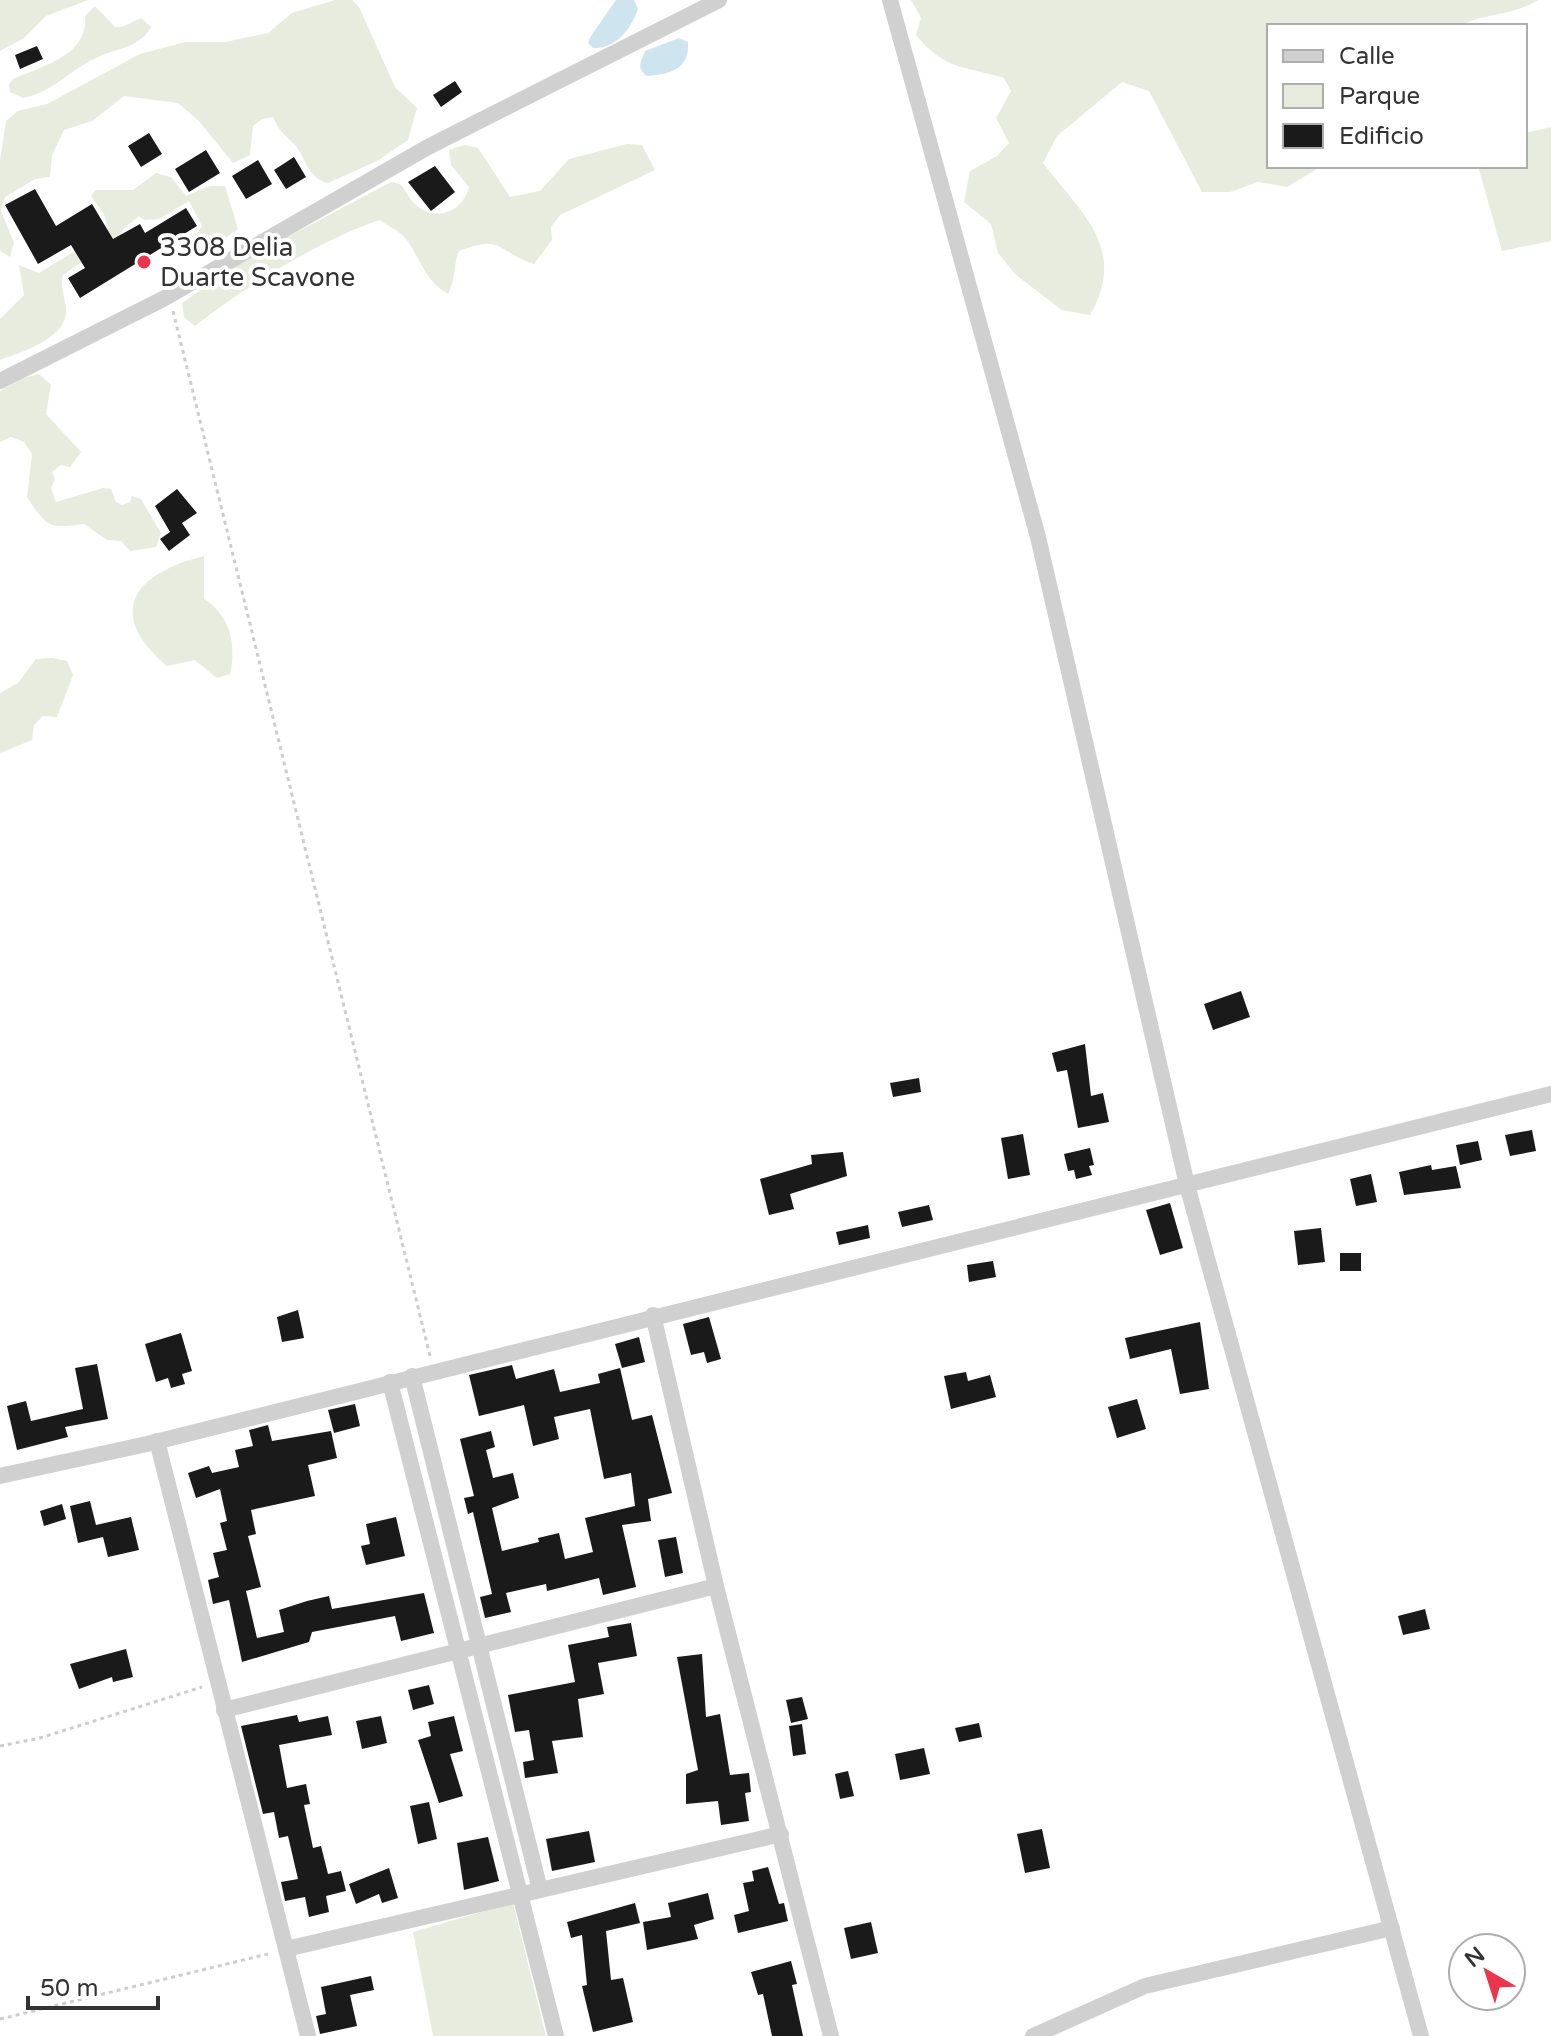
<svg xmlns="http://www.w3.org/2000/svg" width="1551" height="2036" font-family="'Varela Round',sans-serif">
  <rect width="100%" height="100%" fill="#fff"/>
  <g fill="#e7ecde">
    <polygon points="0,0 88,0 46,16 24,38 0,51"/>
    <path d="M335 0H352L359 7 395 87 417 108 408 140 377 161 328 183C307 178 306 157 294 144 284 134 278 130 273 117L262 119 253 126 250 155 233 163 199 121 178 103 124 96 92 121 64 130 52 155 50 177 35 179 5 197 1 211 14 243 10 257 0 251V161L6 121 18 111 47 104 140 54 185 42H225L268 33 292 13Z"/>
    <path d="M911 0H1538C1513 16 1484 13 1458 26H1269V166H1322L1287 187 1258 182 1230 192H1202L1149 91 1122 82 1057 136 1043 163C1082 214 1128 249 1090 315L1062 310 1016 275 998 253 991 224 964 202 970 171 997 156 1009 143 996 118 1011 91 1004 78C966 66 945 71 916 35L921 18Z"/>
    <path d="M95 6 115 27H122L141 18 151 27C140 48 114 49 96 58 69 70 54 92 23 98L10 92 9 85 13 79C43 66 89 55 85 16Z"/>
    <polygon points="1551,127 1551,241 1502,251 1478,166 1525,166 1525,133"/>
    <path d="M627 144 642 145 655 170 560 215 551 227 552 240 534 264C494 250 503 234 459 251 453 266 456 279 448 294 424 280 421 259 406 239 400 231 388 226 380 220 319 240 245 287 195 326L184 317 182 303 244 260 391 182 400 184C406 190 408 198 415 204 435 223 463 212 469 187L451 165 449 150 464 145 478 148 510 197 540 191 569 159Z"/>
    <path d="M156 173 171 177 186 196 210 186H225L238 229 221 241 200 243 194 239 202 226 189 201 159 219 145 220 139 216 123 229 120 236 63 275C59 287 67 301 66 313 64 339 20 353 0 360V319L24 295 19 265 39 273 108 231 104 214 91 196 95 190H133Z"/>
    <path d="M39 374 51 385 46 414 81 452 70 467 61 465 52 472 55 479 51 488 56 502 103 488 111 489 116 502 122 505 130 502 132 496 141 499 161 533 156 547 130 551 121 541 107 540 84 524C48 529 47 527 27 497L32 454 24 442 11 437 0 442V391L24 378Z"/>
    <path d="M204 556V599C230 615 237 645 230 674L217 678 195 660 167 666C103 611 136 573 204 556Z"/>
    <polygon points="52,658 67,661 73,675 57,717 43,716 34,725 32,740 0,753 0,693 18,683 36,659"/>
    <polygon points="513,1903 546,2036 433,2036 413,1932"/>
  </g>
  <g fill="#cee4ee">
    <path d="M616 0H634L638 9C631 29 616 49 593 48L588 43 591 36Z"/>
    <path d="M679 38 688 42C690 69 671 74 647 76 636 68 641 62 645 51Z"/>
  </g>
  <g fill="#1a1a1a">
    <polygon points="37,46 43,59 20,69 15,55"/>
    <polygon points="455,81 462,92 441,107 433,95"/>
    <polygon points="149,133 162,154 141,167 128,146"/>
    <polygon points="206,150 220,173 189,192 175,169"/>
    <polygon points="294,157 306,177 286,189 274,170"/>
    <polygon points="258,160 272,184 246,199 232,176"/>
    <polygon points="435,166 455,192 431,211 408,182"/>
    <polygon points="35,189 56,226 92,204 113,239 140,224 145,233 186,208 197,226 80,298 68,278 85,268 71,245 38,264 5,205"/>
    <polygon points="177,489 197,513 182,523 190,535 169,551 160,539 170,532 155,506"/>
    <polygon points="1241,991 1250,1017 1213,1030 1204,1004"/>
    <polygon points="1085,1044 1091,1096 1103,1093 1109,1122 1078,1128 1067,1070 1057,1072 1052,1053"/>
    <polygon points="919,1078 921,1092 893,1097 890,1083"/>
    <polygon points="1532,1130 1536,1151 1510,1156 1505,1135"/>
    <polygon points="1023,1134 1030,1175 1008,1179 1001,1138"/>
    <polygon points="1478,1141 1482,1160 1460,1165 1456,1145"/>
    <polygon points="1090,1148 1094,1165 1089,1166 1092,1175 1076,1179 1074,1170 1068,1171 1064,1154"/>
    <polygon points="843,1152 847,1176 790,1194 794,1209 769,1215 760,1179 812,1164 811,1155"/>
    <polygon points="1431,1165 1432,1170 1456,1166 1461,1188 1404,1195 1399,1172"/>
    <polygon points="1371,1174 1377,1202 1356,1206 1350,1179"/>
    <polygon points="1170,1203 1183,1248 1160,1255 1146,1210"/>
    <polygon points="929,1205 933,1220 902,1227 898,1212"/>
    <polygon points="868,1225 870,1238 839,1245 836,1232"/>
    <polygon points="1321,1228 1325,1262 1298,1265 1294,1231"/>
    <rect x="1340" y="1253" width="21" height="18"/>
    <polygon points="993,1261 996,1277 969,1282 967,1265"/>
    <polygon points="298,1310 304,1338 282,1342 277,1317"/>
    <polygon points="709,1317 721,1359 707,1363 704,1352 691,1355 683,1324"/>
    <polygon points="1200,1322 1209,1389 1180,1394 1171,1349 1130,1359 1125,1338"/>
    <polygon points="181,1333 192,1371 182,1374 185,1384 171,1388 168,1378 156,1382 145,1344"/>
    <polygon points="639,1337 645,1362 622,1368 615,1344"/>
    <polygon points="97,1364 108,1419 65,1427 68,1437 17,1450 7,1406 26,1401 31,1421 83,1409 75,1368"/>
    <polygon points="512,1365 516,1379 554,1369 560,1392 600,1383 598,1374 620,1368 632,1420 652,1415 672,1493 648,1499 651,1521 622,1525 636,1587 603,1595 599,1578 547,1591 546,1584 506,1593 511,1612 485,1618 480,1597 492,1594 473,1512 468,1514 464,1498 474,1496 460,1439 491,1431 495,1447 486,1450 493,1478 513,1473 519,1498 492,1508 502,1551 539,1542 538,1538 559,1533 565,1559 593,1552 585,1518 635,1506 631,1473 604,1479 590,1409 554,1417 559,1439 533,1446 524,1405 479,1416 469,1375"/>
    <polygon points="966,1372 968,1381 990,1375 996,1397 951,1409 944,1376"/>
    <polygon points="1137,1399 1146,1429 1117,1438 1108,1407"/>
    <polygon points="355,1404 360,1426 334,1433 328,1410"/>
    <polygon points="268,1425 272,1441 331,1431 337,1458 308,1465 315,1496 251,1510 256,1534 248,1536 261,1587 246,1591 257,1638 284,1632 279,1610 307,1601 329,1596 332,1609 424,1593 434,1633 401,1641 395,1616 312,1632 309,1642 242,1662 229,1600 213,1604 208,1580 219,1577 213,1553 227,1550 220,1523 227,1521 220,1489 196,1498 188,1473 209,1466 212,1473 239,1467 235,1450 253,1446 249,1430"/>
    <polygon points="90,1501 96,1525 131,1517 139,1550 108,1557 103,1537 78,1543 70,1506"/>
    <polygon points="62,1504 66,1519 44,1526 40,1511"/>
    <polygon points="396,1517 405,1556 366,1565 361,1546 370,1544 366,1524"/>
    <polygon points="676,1537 683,1573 665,1577 658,1540"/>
    <polygon points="1425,1609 1430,1629 1403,1635 1398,1616"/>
    <polygon points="631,1623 637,1656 598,1663 604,1694 578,1699 583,1737 552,1741 558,1773 525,1778 523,1762 534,1760 529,1730 515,1732 508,1695 575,1682 568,1645 609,1637 607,1627"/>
    <polygon points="126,1649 133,1677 113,1682 112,1677 79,1689 70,1664"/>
    <polygon points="702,1654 706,1717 720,1714 730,1775 749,1773 751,1792 745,1793 749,1821 721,1825 718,1801 686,1804 686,1774 698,1770 677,1657"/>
    <polygon points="429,1685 434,1704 413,1710 408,1690"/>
    <polygon points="802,1697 808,1719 791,1723 786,1700"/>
    <polygon points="297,1715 299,1722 328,1716 332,1735 279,1745 287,1788 306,1784 310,1804 304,1805 313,1848 321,1846 328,1874 341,1871 346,1891 326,1896 329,1912 309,1917 305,1897 285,1901 281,1882 298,1879 288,1836 279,1838 274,1812 263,1814 241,1726"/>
    <polygon points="381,1716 387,1743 362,1749 356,1721"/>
    <polygon points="454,1716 463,1751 450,1754 463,1796 439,1803 418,1740 431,1736 428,1722"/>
    <polygon points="979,1723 982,1737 959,1742 955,1728"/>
    <polygon points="802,1724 806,1754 793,1756 789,1726"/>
    <polygon points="924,1748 930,1774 900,1780 895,1754"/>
    <polygon points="848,1771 854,1796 840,1799 835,1774"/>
    <polygon points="429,1802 437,1839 418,1844 410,1806"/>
    <polygon points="1042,1829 1050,1868 1025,1873 1017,1834"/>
    <polygon points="589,1831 595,1862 552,1871 546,1839"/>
    <polygon points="488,1837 499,1881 464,1890 457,1843"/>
    <polygon points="768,1867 779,1904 784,1903 788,1921 738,1933 734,1915 749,1911 743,1883 754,1881 752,1871"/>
    <polygon points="389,1868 398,1898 382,1903 379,1894 356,1904 349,1884"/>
    <polygon points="708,1893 714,1919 694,1925 698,1939 647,1950 643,1922 671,1917 668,1903"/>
    <polygon points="635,1903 640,1923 606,1931 611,1980 623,1978 633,2022 593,2032 582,1986 587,1985 582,1935 571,1938 567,1922"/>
    <polygon points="871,1922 878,1953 851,1959 844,1928"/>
    <polygon points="791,1961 797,1984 792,1985 803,2036 772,2036 763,1994 758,1995 751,1972"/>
    <polygon points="371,1976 374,1990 350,1995 357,2026 320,2034 316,2016 326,2014 321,1987"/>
  </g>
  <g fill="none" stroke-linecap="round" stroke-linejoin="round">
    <g stroke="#cdcdcd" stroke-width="3" stroke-dasharray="4 4" stroke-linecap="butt">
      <polyline points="173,311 430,1356"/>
      <polyline points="0,1746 40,1738 202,1687"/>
      <polyline points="0,2019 268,1954"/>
    </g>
    <g stroke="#d0d0d0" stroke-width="16">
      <polyline points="890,0 1038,537 1187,1185 1421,2036"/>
      <polyline points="0,381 163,299 428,147 719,0"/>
      <polyline points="653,1315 716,1586 831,2036"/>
      <polyline points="412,1376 540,1890"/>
      <polyline points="390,1382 556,2036"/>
      <polyline points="157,1441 308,2036"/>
      <polyline points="0,1476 147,1444 1551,1094"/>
      <polyline points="224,1710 716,1586"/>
      <polyline points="286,1949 781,1834"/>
      <polyline points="1033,2036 1145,1986 1392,1928"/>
    </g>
  </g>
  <circle fill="#ea354d" stroke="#fff" stroke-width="3" cx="144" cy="262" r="8"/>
  <g text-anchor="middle" stroke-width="8" stroke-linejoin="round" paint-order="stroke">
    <g font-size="26" fill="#333" stroke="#fff" text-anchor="start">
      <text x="160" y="256">3308 Delia<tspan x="160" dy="30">Duarte Scavone</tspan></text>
    </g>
  </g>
  <rect x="1267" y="24" width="260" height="144" fill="#ffffff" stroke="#adadad" stroke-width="2"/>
  <rect x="1283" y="50" width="40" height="12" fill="#d0d0d0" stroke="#adadad" stroke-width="2"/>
  <text x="1339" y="64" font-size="24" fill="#333333">Calle</text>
  <rect x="1283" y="84" width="40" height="24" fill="#e7ecde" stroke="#adadad" stroke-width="2"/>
  <text x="1339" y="104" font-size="24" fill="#333333">Parque</text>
  <rect x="1283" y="124" width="40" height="24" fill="#1a1a1a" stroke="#adadad" stroke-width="2"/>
  <text x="1339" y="144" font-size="24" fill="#333333">Edificio</text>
  <g transform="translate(1487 1972) rotate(321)"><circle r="38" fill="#ffffff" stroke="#adadad" stroke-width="2"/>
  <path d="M0-6L14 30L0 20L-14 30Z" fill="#ea354d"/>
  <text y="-12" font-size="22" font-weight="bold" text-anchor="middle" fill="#333333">N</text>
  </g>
  <path d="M28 1996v12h130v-12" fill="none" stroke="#333333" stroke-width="4"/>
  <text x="40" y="1996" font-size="24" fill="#333333" stroke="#ffffff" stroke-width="6" paint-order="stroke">50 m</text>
</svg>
